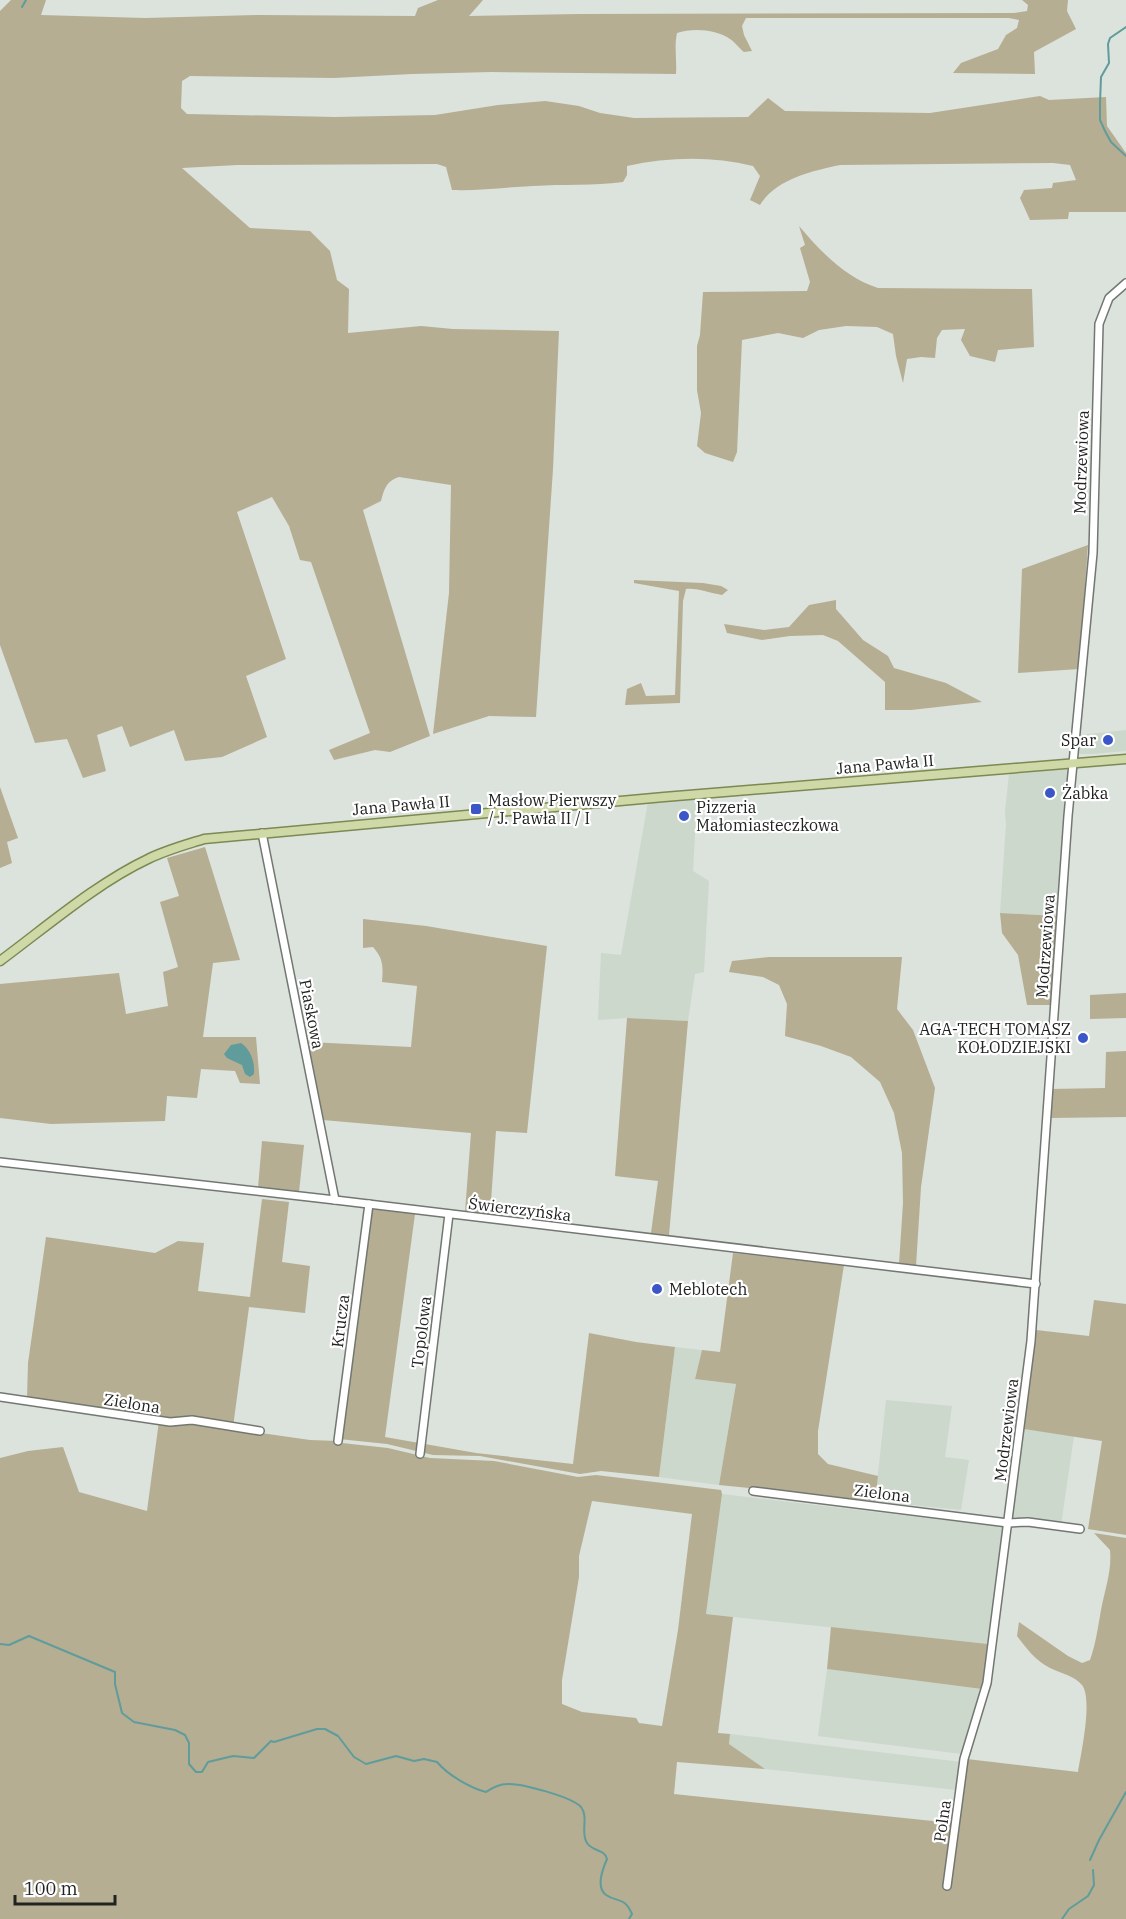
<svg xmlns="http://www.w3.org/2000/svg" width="1126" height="1919" font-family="'IBM Plex Serif',serif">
  <rect width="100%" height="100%" fill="#dce2dc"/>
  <g fill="#ccd8cc">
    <polygon points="1126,730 1126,751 1092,754 1078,754 1079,735"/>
    <polygon points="1070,768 1057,916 1000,913 1006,824 1005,811 1009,774"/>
    <polygon points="697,799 693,871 709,881 704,972 695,974 688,1021 627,1018 598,1020 601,953 621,955 648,802"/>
    <polygon points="675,1347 702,1350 695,1379 736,1384 719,1485 659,1477"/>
    <polygon points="886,1400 952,1406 945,1457 969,1460 961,1510 875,1501"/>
    <polygon points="1024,1429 1074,1436 1061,1525 1012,1518"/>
    <polygon points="722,1494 1003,1527 988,1644 706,1614"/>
    <polygon points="827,1669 982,1689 962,1754 818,1736"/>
    <polygon points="730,1734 961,1762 957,1790 765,1769 729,1744"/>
  </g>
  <g fill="#b5ae92" fill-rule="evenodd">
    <path d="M11 0H46L41 15 145 18 257 15 415 16 418 8 438 0H483L469 16 580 14 1014 13 1027 11 1028 5 1022 0H1068L1067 11 1076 29 1034 52 1035 74 953 73 961 63 998 49 1006 35 1017 28 1019 20 1009 18H746L742 26 744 35 752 51 744 52C739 48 735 42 730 39 716 29 692 28 677 33 674 47 677 60 676 74L491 72 412 74 334 78 190 76 182 81 181 108 187 114 335 117 435 115 498 105 545 101 579 106 600 113 634 118 748 117 768 98 785 111 930 113 1040 96 1049 100 1106 97 1107 126 1126 153V212H1069L1068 219 1030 220 1020 198 1024 190 1052 188 1053 183 1076 180 1070 165 1053 163 840 165C812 171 776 179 760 205L750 200 760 176 753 166C712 156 669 157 627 166V175L623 182C593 186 563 184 533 186 506 187 479 191 452 190L446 167 437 164 237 165 182 168 250 228 310 231 330 251 337 280 349 289 348 333 421 326 453 329 559 331 553 469 536 717 489 716 433 734 449 593 451 485 399 477C386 481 384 490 381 501L363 510 430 736 390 752 375 750 334 760 329 750 370 733 311 562 300 560 289 526 272 497 237 512 286 659 246 676 267 737 222 757 185 761 174 730 130 747 122 726 97 735 106 771 83 778 67 739 35 743 0 645V11Z"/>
    <path d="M799 226C820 251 846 278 878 288L1032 289 1034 347 998 350 995 362 970 356 961 340 965 329 942 330 937 338 935 358 921 357 907 359 903 383 896 356 893 334 877 327 846 326 819 330 803 338 778 333 742 340 737 452 733 462 705 453 697 446 701 413 697 390V346L700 335 703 292 807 291 810 282 800 248 805 245Z"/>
    <polygon points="1088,545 1079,669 1018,673 1022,569"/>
    <path d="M634 580 703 583 721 586 728 590 722 595C709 593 699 588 686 589L683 601 680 703 625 705 627 689 641 683 646 696 675 695 679 591 634 583Z"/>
    <polygon points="836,600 836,609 863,640 888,656 894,668 946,683 982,702 911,710 885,710 885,682 838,641 823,635 790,636 762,640 727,633 724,624 764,630 789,627 809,605"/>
    <polygon points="0,787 18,838 7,842 12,863 0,868"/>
    <polygon points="205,847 240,960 213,963 203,1037 256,1037 260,1084 240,1083 235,1071 201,1069 197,1098 167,1096 165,1121 51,1124 0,1118 0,984 119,973 126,1014 168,1006 163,972 178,967 160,902 179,896 167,858"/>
    <polygon points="1000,913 1057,916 1050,1005 1027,1005 1018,955 1002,933"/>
    <path d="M363 919 426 926 547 946 527 1133 496 1131 490 1215 465 1212 471 1133 323 1120 308 1042 411 1047 417 986 382 982C383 968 384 959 373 947L363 948Z"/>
    <polygon points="769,957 902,957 897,1009 913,1030 935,1088 921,1187 916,1266 899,1264 903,1203 902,1153 894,1113 880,1082 851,1057 821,1046 785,1036 787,1004 779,985 763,977 729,972 732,961"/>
    <polygon points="1126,993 1126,1018 1090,1019 1090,995"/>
    <polygon points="627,1018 688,1021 669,1235 651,1233 658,1181 615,1176"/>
    <polygon points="1126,1051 1126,1117 1050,1118 1051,1089 1105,1088 1106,1052"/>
    <polygon points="262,1141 304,1145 299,1192 258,1188"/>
    <path d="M262 1199 289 1202 282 1262 310 1266 305 1313 249 1307 233 1427 213 1426 310 1440 338 1441 342 1443 388 1448 430 1458 494 1461 578 1477 596 1475 721 1490 722 1494 706 1614 733 1617 718 1733 730 1734 729 1744 765 1769 677 1762 674 1794 952 1823 958 1825 967 1759 1078 1772C1081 1754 1093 1699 1082 1685 1075 1676 1060 1673 1050 1668 1036 1661 1026 1648 1017 1636L1019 1622 1068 1656 1082 1663 1090 1660C1096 1643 1098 1627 1101 1610 1105 1589 1112 1571 1110 1550L1094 1533 1126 1538V1919H0V1458L28 1451 63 1447 79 1492 147 1511 159 1421 27 1398 28 1363 46 1237 155 1253 178 1241 204 1243 198 1291 250 1297ZM592 1501 692 1514 678 1630 662 1726 639 1723 636 1718 582 1712 562 1704V1680L579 1577V1556Z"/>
    <polygon points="371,1209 415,1214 385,1437 476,1453 573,1464 589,1333 636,1342 675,1347 659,1477 601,1471 580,1474 480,1456 433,1455 387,1444 339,1439"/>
    <polygon points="733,1253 844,1265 818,1431 818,1454 828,1464 878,1476 875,1501 719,1485 736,1384 695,1379 702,1350 720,1352"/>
    <polygon points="1094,1300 1126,1304 1126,1535 1088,1529 1102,1441 1024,1429 1036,1330 1089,1336"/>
    <polygon points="831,1627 988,1644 984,1680 982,1689 827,1669"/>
  </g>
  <path fill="#5f9c9b" d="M241 1043C251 1050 255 1062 254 1074L250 1077 245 1074 242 1065 227 1058 224 1054 231 1045Z"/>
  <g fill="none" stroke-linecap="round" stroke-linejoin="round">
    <g stroke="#5f9c9b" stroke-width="2">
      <polyline points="22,7 26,0"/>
      <polyline points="1126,27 1110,38 1108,44 1109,63 1101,77 1100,103 1100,120 1105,131 1111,142 1126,156"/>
      <path d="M0 1644 9 1645 29 1636 115 1672V1684L122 1713 134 1722 175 1730 185 1735 189 1743V1764L196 1772H202L208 1762 233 1756 254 1758 271 1741 274 1742 317 1729H325L338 1736 354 1757 366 1764 396 1756 414 1761 424 1759 437 1762C448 1775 470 1788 486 1792 492 1788 499 1784 507 1784 521 1783 572 1797 581 1807 589 1817 580 1833 587 1843 593 1852 605 1849 607 1859 603 1868 595 1887 606 1895 618 1903 624 1896 632 1914L629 1919"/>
      <polyline points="1090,1860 1099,1840 1126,1792"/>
      <polyline points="1062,1919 1069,1909 1088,1896 1094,1885 1093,1870"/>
    </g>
    <g stroke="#727772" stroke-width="10">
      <g id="minor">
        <polyline points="262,833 335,1200"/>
        <polyline points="0,1162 335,1200 1036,1284"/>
        <polyline points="0,1397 170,1422 192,1420 260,1431"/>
        <polyline points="338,1441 369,1204"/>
        <polyline points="420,1454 449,1214"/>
        <polyline points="753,1491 1008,1523 1028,1522 1080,1529"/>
        <polyline points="947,1886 964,1759 987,1683 1031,1341 1068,816 1093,553 1099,324 1109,298 1126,283"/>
      </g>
    </g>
    <g stroke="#7c8952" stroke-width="11">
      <path id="major" d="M0 961C46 927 97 883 148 859 166 850 185 845 204 839L664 797 1126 759"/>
    </g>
    <use href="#minor" stroke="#fff" stroke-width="7"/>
    <use href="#major" stroke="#ced9a7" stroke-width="8"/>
  </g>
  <g fill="#3c56c8" stroke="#fff" stroke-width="2">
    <circle cx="1108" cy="740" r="6"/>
    <circle cx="1050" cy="793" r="6"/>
    <rect x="470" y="803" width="12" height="12" rx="3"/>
    <circle cx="684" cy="816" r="6"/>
    <circle cx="1083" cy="1038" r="6"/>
    <circle cx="657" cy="1289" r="6"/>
  </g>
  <g text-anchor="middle" stroke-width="4.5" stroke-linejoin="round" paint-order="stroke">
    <g font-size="16" fill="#212321" stroke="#fff">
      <text transform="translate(1081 462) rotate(-88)" y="6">Modrzewiowa</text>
      <text transform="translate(885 764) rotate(-5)" y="6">Jana Pawła II</text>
      <text transform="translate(401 805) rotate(-5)" y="6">Jana Pawła II</text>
      <text transform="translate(1045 946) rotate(-86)" y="6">Modrzewiowa</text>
      <text transform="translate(312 1014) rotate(79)" y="6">Piaskowa</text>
      <text transform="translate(520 1209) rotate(7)" y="6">Świerczyńska</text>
      <text transform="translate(340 1321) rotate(-83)" y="6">Krucza</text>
      <text transform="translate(421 1332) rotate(-83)" y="6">Topolowa</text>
      <text transform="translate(132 1403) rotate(9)" y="6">Zielona</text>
      <text transform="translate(1006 1430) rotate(-83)" y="6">Modrzewiowa</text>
      <text transform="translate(882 1493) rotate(7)" y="6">Zielona</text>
      <text transform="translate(942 1821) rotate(-82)" y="6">Polna</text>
    </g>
    <g font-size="16" fill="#212321" stroke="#fff" text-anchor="start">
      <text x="1096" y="746" text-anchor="end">Spar</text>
      <text x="1062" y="799">Żabka</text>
      <text x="488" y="806">Masłow Pierwszy<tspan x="488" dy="18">/ J. Pawła II / I</tspan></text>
      <text x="696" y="813">Pizzeria<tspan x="696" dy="18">Małomiasteczkowa</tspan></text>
      <text x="1071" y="1035" text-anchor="end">AGA-TECH TOMASZ<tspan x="1071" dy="18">KOŁODZIEJSKI</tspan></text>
      <text x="669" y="1295">Meblotech</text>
    </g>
  </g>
  <path d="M15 1895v9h100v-9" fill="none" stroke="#212321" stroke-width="3"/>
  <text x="24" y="1895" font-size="18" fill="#212321" stroke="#ffffff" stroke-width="4.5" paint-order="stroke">100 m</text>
</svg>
